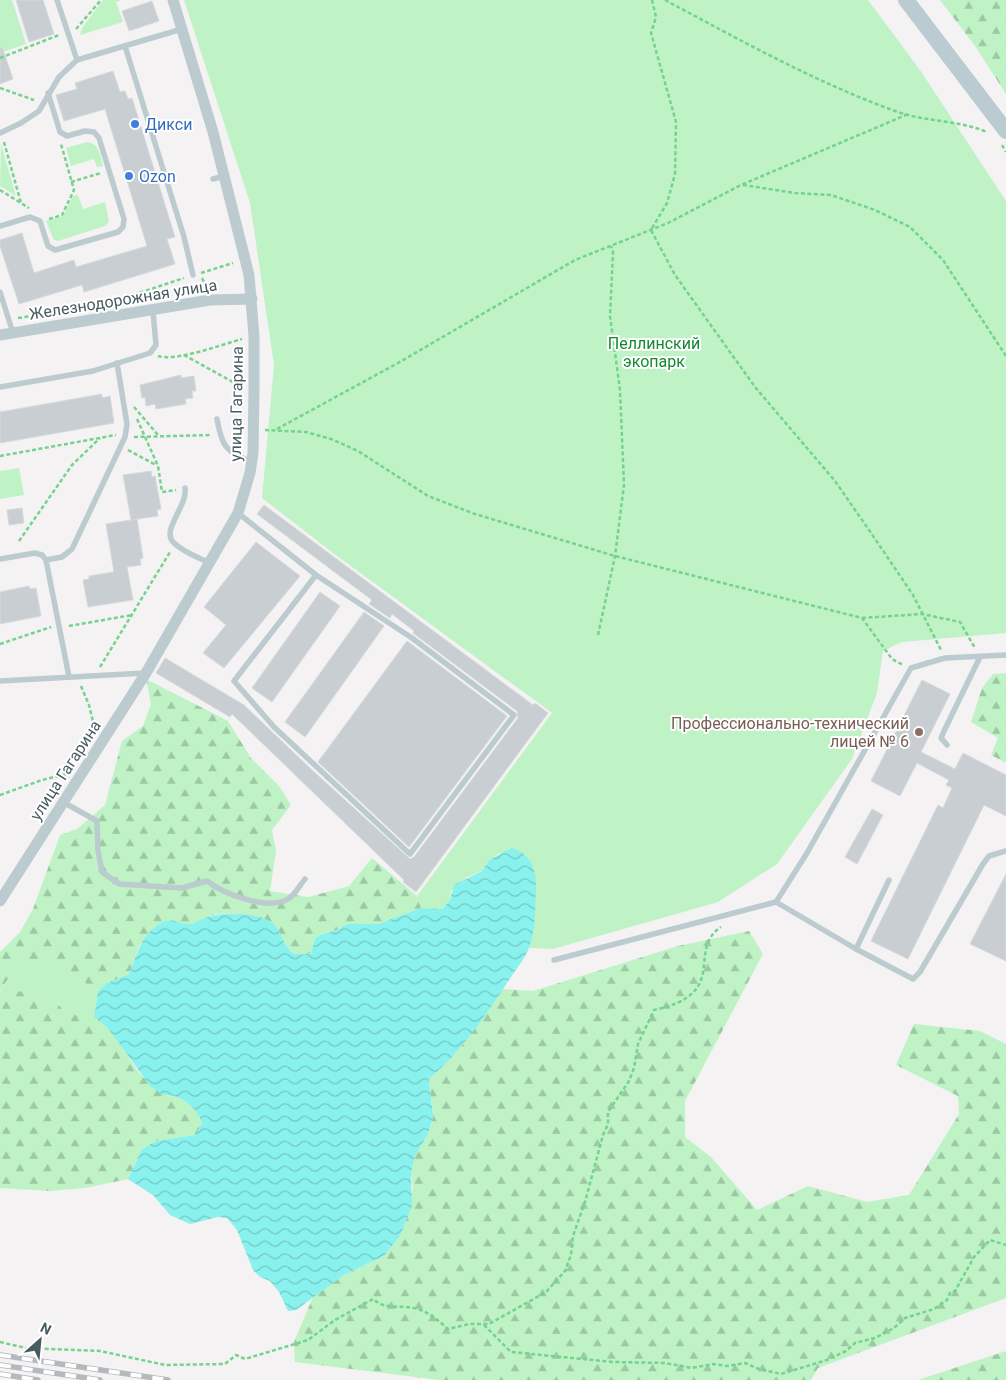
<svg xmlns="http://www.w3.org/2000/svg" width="1006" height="1380" font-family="Roboto,sans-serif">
  <defs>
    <pattern id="forest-firs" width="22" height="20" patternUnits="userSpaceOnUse" patternTransform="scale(1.25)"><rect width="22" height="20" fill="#bff3c6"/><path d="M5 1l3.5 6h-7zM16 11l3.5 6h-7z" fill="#9dc8a4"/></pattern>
    <pattern id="water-waves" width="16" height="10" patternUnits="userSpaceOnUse" patternTransform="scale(1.25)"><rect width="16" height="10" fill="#8af2ee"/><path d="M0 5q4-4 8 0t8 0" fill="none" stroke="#73c7c4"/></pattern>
  </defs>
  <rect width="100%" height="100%" fill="#f4f2f2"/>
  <g fill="#bff3c6">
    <polygon points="0,0 12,0 26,44 0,53"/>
    <polygon points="103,0 121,0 116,2 123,22 80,35 82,28"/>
    <polygon points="184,0 868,0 920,70 1006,201 1006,633 902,642 883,651 877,693 852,759 777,864 718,902 553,949 529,948 535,917 500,853 489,860 482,871 467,877 451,891 450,900 442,909 421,908 417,896 552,713 333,553 262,498 274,365 250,203"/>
    <path d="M87 142C100 144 100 155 103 166L97 167 94 159 71 166 66 148Z"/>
    <polygon points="1,144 16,196 0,186"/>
    <polygon points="78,195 83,209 105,202 109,222 105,226 58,241 54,240 46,221 63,216 73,196"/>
    <polygon points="19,468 24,495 0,499 0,471"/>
    <polygon points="37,959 59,965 98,991 94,1017 67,1015 58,1004 0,992 20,960"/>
  </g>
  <g fill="url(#forest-firs)">
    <polygon points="940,0 1006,0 1006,94 975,46"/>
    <polygon points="1006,673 1006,763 991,755 998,738 971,722 982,688 993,674"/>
    <path d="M146 679 228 721 251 758 279 786 291 805 272 830 276 851 270 891 308 897 349 886 372 858 417 896 421 908 378 924H347L337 930 322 934 315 938 311 953C278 961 288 928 267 920 251 914 224 911 209 916 203 919 197 922 191 924 180 926 167 926 156 927L139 946 129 974 107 983 98 991C69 973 56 957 20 961L0 991V952L20 932 33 909 60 835 77 829 105 805 122 741 143 726 151 704Z"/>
    <path d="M749 931 763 954 685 1101V1137L711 1157 757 1210 808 1186 867 1202 909 1195 959 1114 958 1096 896 1065 914 1024 980 1031 1006 1044V1298L818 1368 811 1380H439L295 1362 294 1342 313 1297 344 1275 384 1256 400 1236 413 1188 411 1173 415 1156 428 1134 433 1116 429 1079C459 1053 480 1020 503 989L533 991 678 946Z"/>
    <path d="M34 991 58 1004 67 1015C75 1015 87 1014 94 1017 118 1028 126 1059 143 1077 160 1094 195 1096 202 1123L196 1135 156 1141 142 1149 128 1179 85 1188 50 1191 0 1188V992Z"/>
    <polygon points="1006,1351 1006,1380 918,1380"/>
  </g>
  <path fill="url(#water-waves)" d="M512 848C532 855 537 870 536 890 535 909 536 930 529 948 526 957 518 966 513 974 489 1011 463 1050 429 1079L433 1116 428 1134 415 1156 411 1173 412 1206 400 1236 384 1256 344 1275 296 1310 288 1311 279 1292 270 1281 260 1277 253 1270 237 1230 227 1218 218 1217 190 1224 170 1215 153 1195 128 1179 142 1149 156 1141 195 1135 202 1123C198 1108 178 1092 163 1095L151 1087 107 1027 94 1017 98 991 107 983 129 974C137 954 141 935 161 923 173 916 178 925 190 924 197 923 204 917 211 916 227 912 253 913 268 920 288 930 279 961 311 953L315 938 322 934 337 930 347 924H378L421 908 442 909 450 900 454 885 482 871 489 860Z"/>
  <g fill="#c8ced2" stroke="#d5dadd">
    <polygon points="16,0 43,0 54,34 29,42"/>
    <polygon points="152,1 159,21 129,31 122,11"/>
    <polygon points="2,47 13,79 0,84 0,48"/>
    <polygon points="113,71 120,92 125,91 128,99 132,98 175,237 167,239 175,264 84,292 82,285 19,304 0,246 0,240 22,233 34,273 74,260 76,267 147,246 105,109 64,121 56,95 77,89 75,83"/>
    <polygon points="181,375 181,378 194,376 196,391 192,391 193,398 185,399 186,404 156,409 155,404 146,406 145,397 142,398 140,385"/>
    <polygon points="102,394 102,398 110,396 114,423 0,443 0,412"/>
    <polygon points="151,471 152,477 155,476 161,509 157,510 158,516 131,520 123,475"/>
    <polygon points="264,505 533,705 535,703 548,713 416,892 403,882 404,880 232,714 230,717 156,673 165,658 244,705 312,770 410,859 414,857 518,718 517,711 413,633 414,631 392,614 390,618 369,604 372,600 257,514"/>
    <polygon points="22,508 24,523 9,525 7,510"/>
    <polygon points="137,519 143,558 140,559 141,565 127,567 133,600 88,607 83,580 89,579 89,576 114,572 106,524"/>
    <polygon points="256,542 300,576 224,668 203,653 226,625 204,607"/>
    <polygon points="29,586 30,589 36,588 41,616 0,624 0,592"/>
    <polygon points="320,592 340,606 272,702 252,688"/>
    <polygon points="364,612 384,626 305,737 285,722"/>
    <polygon points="407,641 507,716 409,847 318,762"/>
    <polygon points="922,680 950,694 921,752 955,769 963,753 1006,775 1006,816 984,805 908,959 871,941 938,805 943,808 952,788 946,785 949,780 917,763 900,796 871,781"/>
    <polygon points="872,809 883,815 857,864 845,857"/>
    <polygon points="1006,874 1006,961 970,944"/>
  </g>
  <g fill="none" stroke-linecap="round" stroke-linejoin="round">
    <g stroke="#74d38d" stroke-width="2.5" stroke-dasharray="4 2.5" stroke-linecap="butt">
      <polyline points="652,0 656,17 651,33 676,122 675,174 667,203 651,230 675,275 755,387 835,481 869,530 913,595 941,650"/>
      <path d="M665 0C740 40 815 82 895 111 925 122 958 120 987 132"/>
      <polyline points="76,29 101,0"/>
      <polyline points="0,58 59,35"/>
      <polyline points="0,88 34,100"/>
      <polyline points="4,142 21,203"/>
      <polyline points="1002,145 1006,152"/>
      <polyline points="71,182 101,173"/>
      <polyline points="743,185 795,193 831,195 875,210 910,227 943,260 1006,356"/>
      <polyline points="0,190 29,208"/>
      <polyline points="49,219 62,215 74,190 61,144"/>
      <polyline points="201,273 233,263"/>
      <polyline points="202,278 207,288"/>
      <polyline points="109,303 184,278"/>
      <polyline points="18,318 44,314"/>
      <polyline points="184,355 242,387"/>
      <path d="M158 356C176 362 223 344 242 339"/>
      <polyline points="134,407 158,435"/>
      <polyline points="137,419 158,466 162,492 176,490"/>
      <polyline points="277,429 398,363 575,260 668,223 741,185 906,115"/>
      <polyline points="265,430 306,432 331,439 358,451 428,496 475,514 615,556 862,618 892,659 903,665"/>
      <polyline points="134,437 211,435"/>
      <polyline points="128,450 156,465"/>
      <polyline points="0,456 116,435"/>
      <polyline points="19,541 72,465 100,438"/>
      <polyline points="862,618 922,614 960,622 975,648"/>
      <polyline points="69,626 132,615"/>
      <polyline points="598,635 615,556 624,485 620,390 610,316 613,252 611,246"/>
      <polyline points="0,644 51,627"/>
      <polyline points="100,667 170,552"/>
      <polyline points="81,686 89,705 95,730"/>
      <polyline points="0,795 42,780 67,774"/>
      <polyline points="484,1325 511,1352 613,1362 665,1363 692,1368 713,1364 727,1366 745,1363 759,1369 781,1374 827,1360 846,1351 855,1343 875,1338 894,1328 905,1318 934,1309 947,1300 950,1293 955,1291 974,1257 990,1240 1006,1245"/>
      <path d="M0 1342 26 1348 100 1351 165 1365 225 1364 236 1355 245 1359 308 1340 335 1320 373 1299C386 1311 402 1304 418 1309 430 1313 439 1321 448 1329L469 1324H489L546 1292 565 1271 571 1255 573 1236 585 1202 603 1135 608 1124V1112L629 1081 634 1068 638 1044 654 1010C732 993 685 951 721 927"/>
    </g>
    <g stroke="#bccbcf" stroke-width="5.5">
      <polyline points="57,0 77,60"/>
      <polyline points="125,46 184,237 193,275"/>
      <polyline points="0,133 21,123 39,111 59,77 77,60 182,29"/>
      <polyline points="213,179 224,176"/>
      <polyline points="0,226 30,217 40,221 48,246 55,250 118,232 123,227 124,219 99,138 94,132 85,131 67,136 60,132 48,93"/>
      <polyline points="0,292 13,333"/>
      <polyline points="0,387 93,371 150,353 156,345 153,311"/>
      <path d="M217 419C222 447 225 450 251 462"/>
      <path d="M185 488C188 506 160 531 174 543 183 552 198 557 209 563"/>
      <polyline points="238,513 316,575 412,638 514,715 410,854 274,727 234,681 316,575"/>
      <polyline points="0,559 35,553 42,555 46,560 62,557 72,549 125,437 127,424 117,363"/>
      <polyline points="46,560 69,677"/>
      <polyline points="0,681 145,673"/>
      <polyline points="947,745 941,738 944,731 980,657"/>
      <path d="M63 802 97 821 98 851 102 872 119 884 182 888 207 881C224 894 268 911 288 899 294 896 300 885 305 879"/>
      <polyline points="776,902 856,949 913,979 920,972 983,864 989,856 1006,851"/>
      <polyline points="856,949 889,880"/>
      <polyline points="554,960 776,902 807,853 911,668 945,658 1006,655"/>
    </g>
    <g stroke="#bccbcf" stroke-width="11">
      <polyline points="0,335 210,300 252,299"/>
      <polyline points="0,901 146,673 238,513 250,473 253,453 254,389 254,336 249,275 213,132 173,0"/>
    </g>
    <polyline stroke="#bacbd1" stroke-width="16" points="906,0 1006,131"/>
    <g stroke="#b3b9bc" stroke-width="5.5">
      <g id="rail">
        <polyline points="0,1355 168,1380"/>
        <polyline points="0,1365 100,1380"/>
        <polyline points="0,1374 38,1380"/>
      </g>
    </g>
    <use href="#rail" stroke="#fff" stroke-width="4" stroke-dasharray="11" stroke-linecap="butt"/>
  </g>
  <g fill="#3f7fe0" stroke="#fff" stroke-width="2">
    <circle cx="135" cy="124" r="5"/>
    <circle cx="129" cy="176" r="5"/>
  </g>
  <circle fill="#8d6e63" stroke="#fff" stroke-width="2" cx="919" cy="732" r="5"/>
  <g text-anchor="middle" stroke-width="4" stroke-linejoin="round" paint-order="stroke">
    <g font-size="16" fill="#366cbe" stroke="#fff" text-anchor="start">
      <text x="145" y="130">Дикси</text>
      <text x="139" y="182">Ozon</text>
    </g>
    <g font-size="16" fill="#485b61" stroke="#fff">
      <text transform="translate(123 299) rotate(-9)" y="6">Железнодорожная улица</text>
      <text transform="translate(236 404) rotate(-89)" y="6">улица Гагарина</text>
      <text transform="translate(65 770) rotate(-57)" y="6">улица Гагарина</text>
    </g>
    <g font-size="16" fill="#128930" stroke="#fff">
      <text x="654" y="349">Пеллинский<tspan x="654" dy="18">экопарк</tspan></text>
    </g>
    <g font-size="16" fill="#785e54" stroke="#fff" text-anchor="end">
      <text x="909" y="729">Профессионально-технический<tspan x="909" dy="18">лицей № 6</tspan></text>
    </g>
  </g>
  <g transform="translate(40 1340) rotate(27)" stroke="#ffffff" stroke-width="4" paint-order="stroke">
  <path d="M0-4L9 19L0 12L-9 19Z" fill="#485b61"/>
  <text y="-8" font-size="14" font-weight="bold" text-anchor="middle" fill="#485b61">N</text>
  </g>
</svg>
